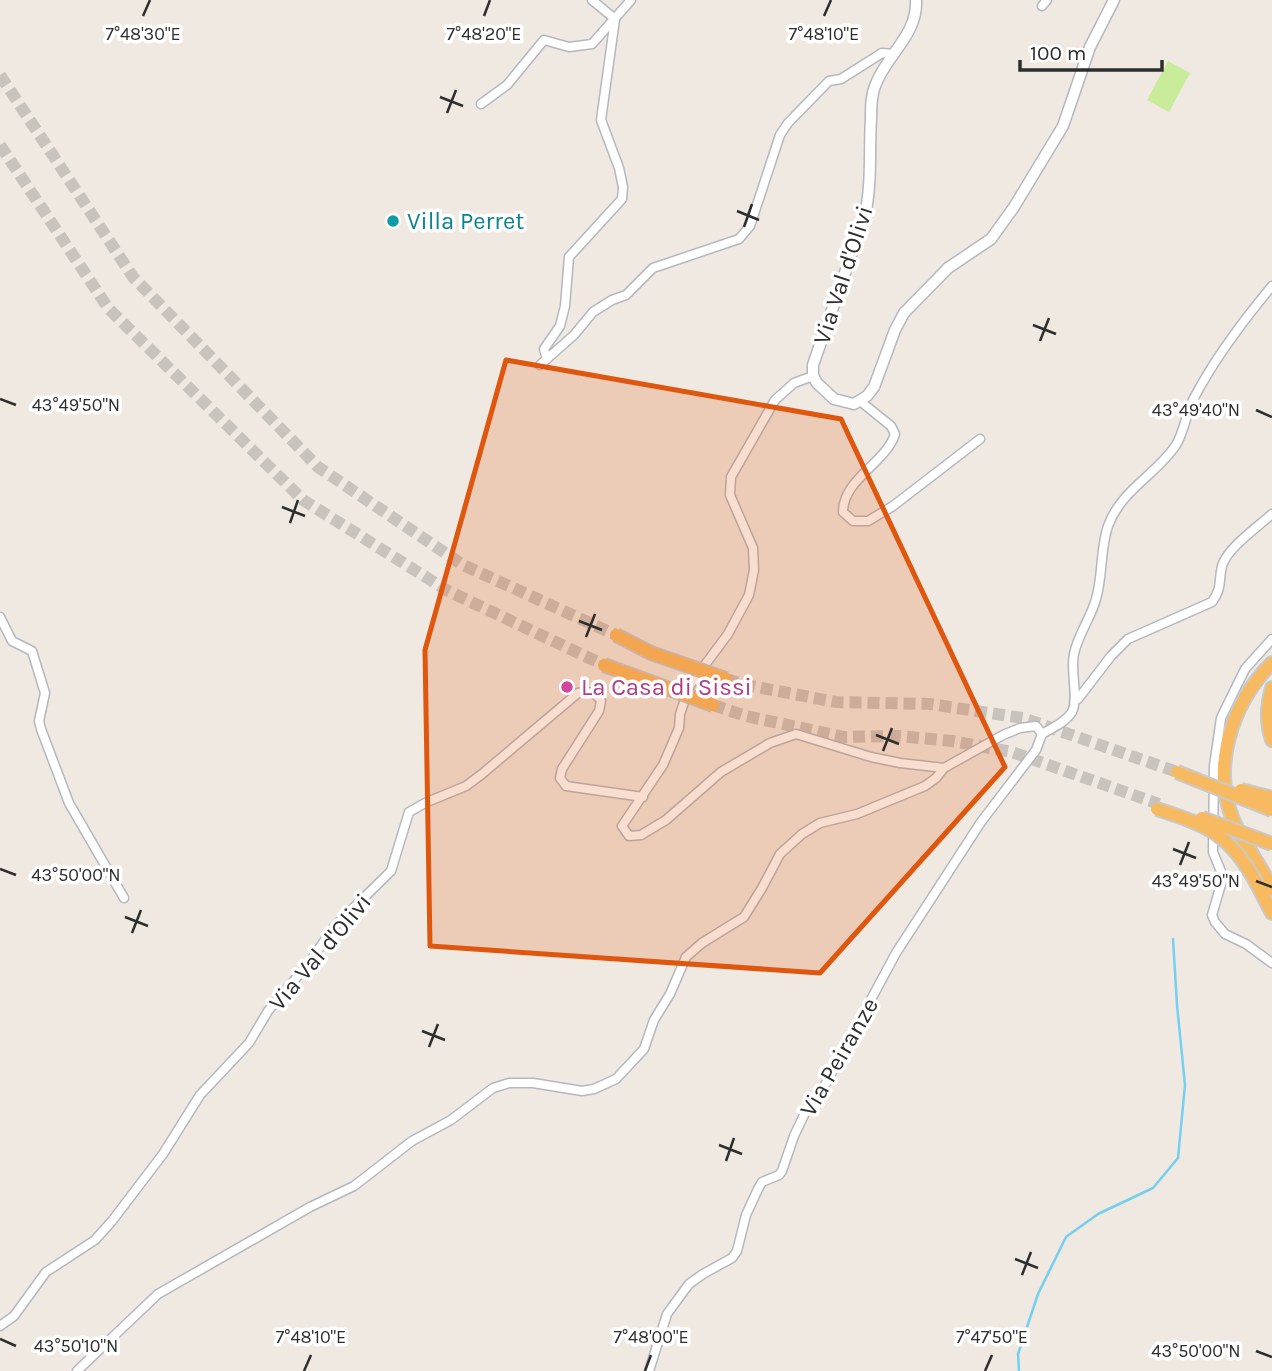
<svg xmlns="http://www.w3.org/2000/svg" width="1272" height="1371" font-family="Karla,sans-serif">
  <rect width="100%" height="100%" fill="#efe9e1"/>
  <polygon fill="#c9ec9a" points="1168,61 1190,73 1169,112 1147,100"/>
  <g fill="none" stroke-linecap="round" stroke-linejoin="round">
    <polyline stroke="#75cff0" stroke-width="2.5" points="1019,1371 1018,1354 1038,1294 1066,1237 1098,1214 1153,1188 1178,1158 1185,1085 1177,1005 1173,939"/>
    <g stroke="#c8c4bd" stroke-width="12" stroke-dasharray="12 6" stroke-linecap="butt">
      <polyline points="0,75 133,277 318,467 463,565 616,635"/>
      <polyline points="0,145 108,308 303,500 448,591 604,665"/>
      <polyline points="726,679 746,685 836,702 930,704 1023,718 1177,772"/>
      <polyline points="713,705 746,716 844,737 898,736 952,741 1012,752 1159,804"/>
    </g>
    <g stroke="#b4b7c1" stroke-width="11">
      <g id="minor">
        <polyline points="592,0 615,19"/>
        <polyline points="1042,6 1047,0"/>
        <polyline points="481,104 507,85 544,40 569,47 592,44 631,0"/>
        <polyline points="547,359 544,349 560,326 565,306 569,257 622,199 623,187 619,168 601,120 615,19"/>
        <polyline points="540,365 574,335 593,312 612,300 626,295 653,268 739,239 750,226 780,135 788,123 829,81 841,79 882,53 894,54"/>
        <polyline points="813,376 794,383 775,400 731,477 730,495 753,548 754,570 749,595 728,634 690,685 680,714 679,728 663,765 622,826 629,836 641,835 666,820 721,772 770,743 796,734 871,757 900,763 944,768 1003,735 1020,728 1036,726 1042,734"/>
        <path d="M860 401 891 426 895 434C886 463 843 479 843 512L853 521H868L893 506 980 439"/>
        <polyline points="0,617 12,641 32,651 45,693 39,721 41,729 69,803 124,898"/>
        <polyline points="1272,639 1245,669 1221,718 1214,766 1213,852 1222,874 1222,881 1212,915 1215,922 1225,934 1246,944 1272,963"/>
        <path d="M1075 700 1078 699 1111 656 1128 639 1212 602C1223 586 1218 582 1222 566 1227 548 1258 527 1272 514"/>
        <path d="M1042 734C1052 728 1066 722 1072 712 1079 697 1070 671 1074 654 1078 634 1091 618 1096 599 1103 576 1100 549 1108 526 1121 490 1156 475 1176 445 1184 432 1186 414 1193 400 1214 359 1242 322 1272 286"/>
        <path d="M0 1326 14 1316 46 1272 95 1240 112 1221 163 1154 200 1095 249 1043 268 1011 310 962 333 928 391 871 409 812 427 802 466 786 482 774 578 693C589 691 594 691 601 701L599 711 562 769 560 778 566 786 643 797"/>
        <polyline points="77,1371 158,1294 310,1207 354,1186 412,1141 451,1120 493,1088 509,1083 533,1083 582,1091 594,1089 616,1079 644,1049 654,1020 670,994 686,957 702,943 744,917 762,888 780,854 802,834 820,823 857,814 925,786 936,778 944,768"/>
        <polyline points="649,1371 667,1314 689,1284 703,1274 732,1258 737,1251 746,1215 758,1189 762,1182 779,1175 782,1171 794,1136 804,1115 826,1083 896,953 981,822 1036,750 1042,734"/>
      </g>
    </g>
    <g stroke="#b4b7c1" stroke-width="13">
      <path id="tertiary" d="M916 0C918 35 886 55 875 86 871 96 871 107 871 118 869 151 872 183 865 215L813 365V376L817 383 834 399 854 404 867 396 874 387 895 330 904 313 948 268 991 239 1014 207 1063 126 1090 47 1114 0"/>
    </g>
    <g stroke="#c9c9c9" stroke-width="16">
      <g id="trunk">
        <path d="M1272 663C1232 703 1210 767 1234 822 1245 846 1261 866 1272 889"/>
        <path d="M1272 688C1267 705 1266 722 1272 740"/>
        <polyline points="1257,884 1272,913"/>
      </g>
    </g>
    <use href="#minor" stroke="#fff" stroke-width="8"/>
    <use href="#tertiary" stroke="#fff" stroke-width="10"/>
    <use href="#trunk" stroke="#f8ba60" stroke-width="12"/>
    <g stroke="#c9c9c9" stroke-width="16" stroke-linecap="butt">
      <g id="trunk-bridge">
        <polyline points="616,635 651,653 726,679"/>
        <polyline points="604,665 713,705"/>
        <polyline points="1177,772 1272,810"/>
        <polyline points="1241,790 1272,798"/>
        <path d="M1157 809C1209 826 1230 834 1257 884"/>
        <polyline points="1202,818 1272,844"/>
      </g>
    </g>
    <use href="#trunk-bridge" stroke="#f8ba60" stroke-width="12"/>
  </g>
  <path fill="#df570e" fill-opacity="0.2" stroke="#df570e" stroke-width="5" stroke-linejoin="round" d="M506 360 841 419 1005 767 820 973 430 946 425 650Z"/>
  <path fill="none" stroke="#2e2e2e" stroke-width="2.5" d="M143 16 150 0M484 16 490 0M824 16 831 0M440 97 463 106M447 113 456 90M737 211 759 220M744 227 752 204M1033 325 1056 334M1040 341 1049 318M0 399 16 405M1256 410 1272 417M282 507 305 516M290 523 298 500M579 621 602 630M586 637 595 614M876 735 899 744M883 751 892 728M1173 849 1196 858M1180 865 1189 842M0 869 16 875M1256 881 1272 887M125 917 148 926M132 933 141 910M422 1031 445 1040M429 1047 438 1024M719 1145 742 1154M726 1161 734 1138M1015 1259 1038 1268M1022 1275 1031 1252M0 1339 16 1346M1256 1351 1272 1357M304 1371 311 1355M645 1371 651 1355M985 1371 992 1355"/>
  <circle fill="#0f9aa8" stroke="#fff" stroke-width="2.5" cx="393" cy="221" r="7"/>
  <circle fill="#d1479c" stroke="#fff" stroke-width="2.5" cx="567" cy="687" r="7"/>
  <g text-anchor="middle" stroke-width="7" stroke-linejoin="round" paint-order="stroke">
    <g font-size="24" fill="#0d838f" stroke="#fff" text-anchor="start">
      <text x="407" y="229">Villa Perret</text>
    </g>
    <g font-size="24" fill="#2e2e2e" stroke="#fff">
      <text transform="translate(843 275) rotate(-72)" y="8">Via Val d'Olivi</text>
      <text transform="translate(320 952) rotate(-50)" y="8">Via Val d'Olivi</text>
      <text transform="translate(839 1057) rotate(-60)" y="8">Via Peiranze</text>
    </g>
    <g font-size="24" fill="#b23c85" stroke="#fff" text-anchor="start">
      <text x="581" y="695">La Casa di Sissi</text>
    </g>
  </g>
  <g font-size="18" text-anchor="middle" fill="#2e2e2e" stroke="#fff" stroke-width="7" stroke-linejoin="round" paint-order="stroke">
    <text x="143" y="40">7°48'30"E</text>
    <text x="484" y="40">7°48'20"E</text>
    <text x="824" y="40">7°48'10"E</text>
    <text x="76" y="411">43°49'50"N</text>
    <text x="1196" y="416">43°49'40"N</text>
    <text x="76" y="881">43°50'00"N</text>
    <text x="1196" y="887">43°49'50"N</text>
    <text x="311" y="1343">7°48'10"E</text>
    <text x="651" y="1343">7°48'00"E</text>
    <text x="992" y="1343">7°47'50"E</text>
    <text x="76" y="1352">43°50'10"N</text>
    <text x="1196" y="1357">43°50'00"N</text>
  </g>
  <path d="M1020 60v10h142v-10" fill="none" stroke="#2e2e2e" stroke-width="3.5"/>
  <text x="1030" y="60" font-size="21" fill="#2e2e2e" stroke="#ffffff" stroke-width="5" paint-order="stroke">100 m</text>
</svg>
